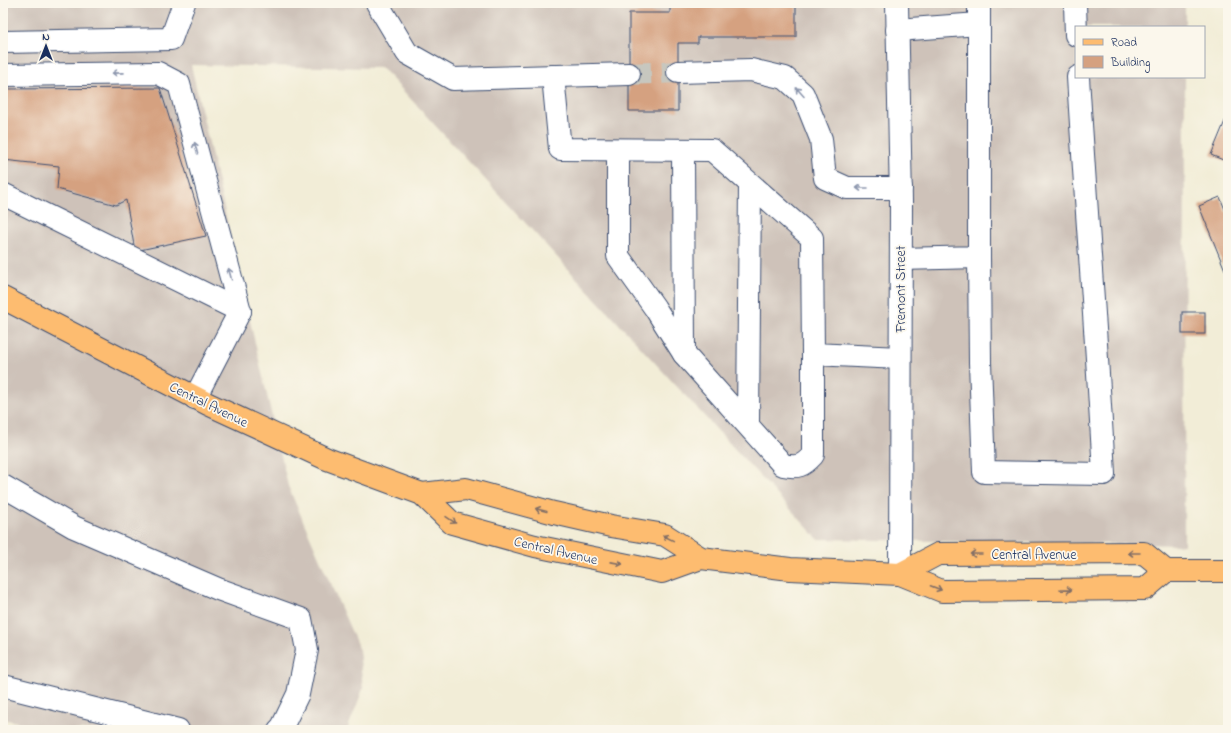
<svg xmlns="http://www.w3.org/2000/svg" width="1231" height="733" font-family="'Indie Flower',sans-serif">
  <rect width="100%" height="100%" fill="#fbf7ec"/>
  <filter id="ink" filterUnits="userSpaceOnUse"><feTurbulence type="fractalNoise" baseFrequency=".025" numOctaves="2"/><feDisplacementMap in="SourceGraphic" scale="8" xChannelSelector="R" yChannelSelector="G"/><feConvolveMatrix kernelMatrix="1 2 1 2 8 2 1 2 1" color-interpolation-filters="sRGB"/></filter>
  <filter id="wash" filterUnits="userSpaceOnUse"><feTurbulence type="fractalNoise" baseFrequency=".012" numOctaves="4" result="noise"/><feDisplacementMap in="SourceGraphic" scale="16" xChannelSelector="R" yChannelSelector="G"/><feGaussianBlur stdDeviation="0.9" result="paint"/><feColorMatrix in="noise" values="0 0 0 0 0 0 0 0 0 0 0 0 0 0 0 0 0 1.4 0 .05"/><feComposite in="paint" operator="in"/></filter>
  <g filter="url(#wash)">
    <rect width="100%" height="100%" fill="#f2edd7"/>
    <polygon fill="#cec2b9" points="3,3 1185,3 1185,27 1076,27 1076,77 1185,77 1184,545 818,539 382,68 191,65 288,486 359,649 363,689 347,730 52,730 3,719"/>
    <g id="blocks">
      <g fill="#d5a180">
        <polygon points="670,3 796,3 796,37 698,37 698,43 678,43 678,111 629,111 629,13 670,13"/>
        <polygon points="160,88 206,236 135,251 126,200 116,205 57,189 59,166 3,160 3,89"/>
        <polygon points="1228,114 1228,162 1211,155"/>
        <polygon points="1220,197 1226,212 1228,211 1228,269 1225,270 1199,206"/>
        <rect x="1182" y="312" width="23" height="22"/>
      </g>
    </g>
  </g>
  <g filter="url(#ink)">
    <use href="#blocks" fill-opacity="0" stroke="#3b4c70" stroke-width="1"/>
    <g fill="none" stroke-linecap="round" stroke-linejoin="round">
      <polyline stroke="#c7c7bf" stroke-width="22" stroke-dasharray="22 11" stroke-linecap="butt" points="629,74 678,72"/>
      <g stroke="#3b4c70" stroke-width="24">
        <g id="minor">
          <polyline points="377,3 407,53 453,79 629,74"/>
          <polyline points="897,3 901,201 900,574"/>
          <polyline points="1075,3 1076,35"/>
          <polyline points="897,30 979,24"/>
          <polyline points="3,42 171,39 184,3"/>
          <polyline points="678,72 751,70 785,78 803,94 821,139 825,178 847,188 901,188"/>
          <polyline points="3,75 158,73 179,84 240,311 195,398"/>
          <polyline points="553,76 560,149 712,150 812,238 813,354 900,358"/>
          <path d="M618 150V256L655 308 684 354 783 465C798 468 803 466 813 455V354"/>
          <polyline points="683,150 684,354"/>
          <polyline points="3,194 240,311"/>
          <path d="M979 257 980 362 984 472 1104 474C1097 342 1086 209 1078 77"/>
          <polyline points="901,259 979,257 979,3"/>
          <polyline points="748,424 750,184"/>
          <polyline points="3,486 74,527 218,589 301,619 307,650 298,694 282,727 279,730"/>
          <polyline points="3,686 178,730"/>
        </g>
      </g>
      <g stroke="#3b4c70" stroke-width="24">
        <g id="major">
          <polyline points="3,298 208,404 327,459 422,494 452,523 535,546 662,572 701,558"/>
          <polyline points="422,494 466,489 554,513 611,526 665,535 701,558 790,569 900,574 942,591 1145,589 1166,571 1228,571"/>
          <polyline points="900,574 938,554 1144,553 1166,571"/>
        </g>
      </g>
      <use href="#minor" stroke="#fff" stroke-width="22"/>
      <use href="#major" stroke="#fdbc70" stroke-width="22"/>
    </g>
    <defs><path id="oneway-shaft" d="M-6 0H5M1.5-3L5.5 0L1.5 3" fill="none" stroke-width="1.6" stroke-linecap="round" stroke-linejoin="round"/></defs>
    <g stroke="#8d97ae">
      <use href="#oneway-shaft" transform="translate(118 73) rotate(179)"/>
      <use href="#oneway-shaft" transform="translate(800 92) rotate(-132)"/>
      <use href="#oneway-shaft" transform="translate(196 148) rotate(-105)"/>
      <use href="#oneway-shaft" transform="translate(862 188) rotate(-180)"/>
      <use href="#oneway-shaft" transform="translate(230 274) rotate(-105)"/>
    </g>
    <g stroke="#816e66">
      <use href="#oneway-shaft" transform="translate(541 510) rotate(-165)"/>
      <use href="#oneway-shaft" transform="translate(451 520) rotate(34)"/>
      <use href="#oneway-shaft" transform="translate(668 538) rotate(-154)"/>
      <use href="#oneway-shaft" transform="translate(1134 553) rotate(180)"/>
      <use href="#oneway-shaft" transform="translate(976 554) rotate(180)"/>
      <use href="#oneway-shaft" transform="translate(617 563) rotate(11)"/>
      <use href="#oneway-shaft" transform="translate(936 588) rotate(21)"/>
      <use href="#oneway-shaft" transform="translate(1066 590) rotate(-1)"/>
    </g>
  </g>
  <g text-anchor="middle" stroke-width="3.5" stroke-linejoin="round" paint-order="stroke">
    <g font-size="14" fill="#1b2f5e" stroke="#fbf7ec">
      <text transform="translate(900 289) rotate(-90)" y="5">Fremont Street</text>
      <text transform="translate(209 404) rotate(26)" y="5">Central Avenue</text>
      <text transform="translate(556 550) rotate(13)" y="5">Central Avenue</text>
      <text x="1034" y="559">Central Avenue</text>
    </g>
  </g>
  <rect width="1231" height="733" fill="none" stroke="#fbf7ec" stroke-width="16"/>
  <rect x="1075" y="26" width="130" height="52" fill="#fbf7ec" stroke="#a1a7b3"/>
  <rect x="1083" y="39" width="20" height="6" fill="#fdbc70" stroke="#a1a7b3"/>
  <text x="1111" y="46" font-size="12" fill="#1b2f5e">Road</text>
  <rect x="1083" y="56" width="20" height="12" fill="#d5a180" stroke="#a1a7b3"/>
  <text x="1111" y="66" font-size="12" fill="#1b2f5e">Building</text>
  <g transform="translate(46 46)" stroke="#fbf7ec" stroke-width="3" paint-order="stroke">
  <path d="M0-3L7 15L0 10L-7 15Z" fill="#1b2f5e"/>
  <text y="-6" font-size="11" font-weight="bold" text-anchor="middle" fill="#1b2f5e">N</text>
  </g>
</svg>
